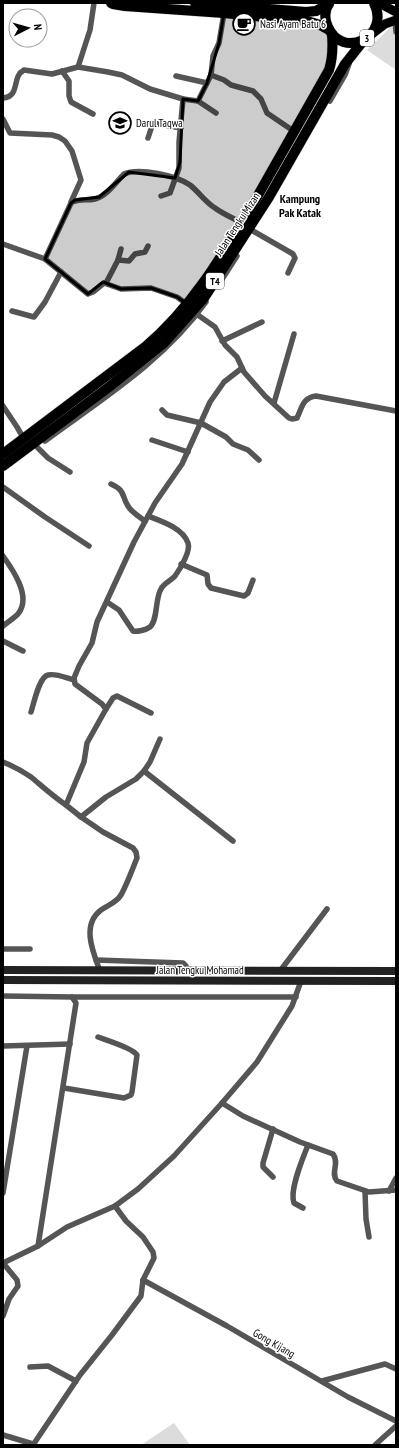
<svg xmlns="http://www.w3.org/2000/svg" width="399" height="1448" font-family="'PT Sans Narrow',sans-serif">
  <rect width="100%" height="100%" fill="#fff"/>
  <g fill="#dcdcdc">
    <polygon points="392,26 396,26 396,70 367,50"/>
    <polygon points="174,1423 190,1445 141,1445"/>
  </g>
  <g fill="none" stroke-linecap="round" stroke-linejoin="round">
    <g stroke="#dbdbdb" stroke-width="10">
      <g id="primary">
        <polyline points="379,3 396,12"/>
        <polyline points="372,34 385,24 396,20"/>
      </g>
    </g>
    <g stroke="#dbdbdb" stroke-width="11">
      <g id="trunk">
        <polyline points="111,3 113,4 125,6 224,13 307,21 320,25 329,30"/>
        <polyline points="195,3 306,12 316,11 329,4"/>
        <path d="M329 3C325 10 324 19 328 27 342 60 391 37 374 3"/>
        <path d="M3 454 145 347C194 306 225 251 257 197 281 155 305 113 329 70 333 58 333 47 332 34"/>
        <polyline points="3,466 109,387 165,342 204,298 269,197 345,64 364,40"/>
      </g>
    </g>
    <g stroke="#555" stroke-width="5.5">
      <polyline points="395,20 396,32"/>
      <polyline points="78,67 90,30 94,3"/>
      <polyline points="62,71 69,81 69,96 71,102 93,114"/>
      <polyline points="211,75 224,80 231,85 253,91 261,99 267,113 295,132"/>
      <polyline points="176,76 207,83"/>
      <path d="M3 98C21 96 11 77 24 70L52 74 78 67 108 72 122 75 150 89 183 99 198 101 211 75 213 56 219 43 224 13"/>
      <polyline points="198,101 216,113"/>
      <polyline points="330,101 345,75 349,64"/>
      <polyline points="3,119 10,133 52,135 59,137 65,141 72,151 81,180 71,202"/>
      <polyline points="148,138 153,123 181,128"/>
      <polyline points="161,196 170,193 179,168 179,142 183,99"/>
      <polyline points="253,231 293,254 295,258 288,273"/>
      <polyline points="3,244 45,259 88,294 93,292 104,283 121,289 151,288 177,297 188,305"/>
      <path d="M45 259 71 203C79 198 86 201 95 199 107 196 116 182 124 174 139 167 177 176 190 185 199 192 205 202 215 208 223 214 233 218 242 223"/>
      <polyline points="118,260 129,261 135,254 145,252 148,246"/>
      <polyline points="106,283 118,260 121,249"/>
      <polyline points="219,284 237,256"/>
      <polyline points="12,311 34,317 45,302 61,272"/>
      <path d="M195 313 215 327 225 345 237 357 244 372 265 396 289 418 292 419 297 418C302 408 302 398 316 396L396 411"/>
      <polyline points="222,341 262,322"/>
      <polyline points="274,403 294,334"/>
      <polyline points="3,406 17,427 24,439"/>
      <polyline points="162,410 167,415 201,423 226,437 233,444 248,450 259,460"/>
      <polyline points="152,440 188,452"/>
      <path d="M45 441C102 399 164 361 206 302"/>
      <polyline points="37,447 48,458 70,472"/>
      <path d="M111 484C126 491 121 495 128 506 131 512 140 517 145 521"/>
      <polyline points="3,487 45,517 89,546"/>
      <path d="M3 556C13 570 32 597 18 614 14 618 8 622 3 626"/>
      <polyline points="181,564 207,575 208,584 211,588 244,596 248,593 253,580"/>
      <path d="M107 602 119 610 133 631C137 632 146 630 150 627 158 620 155 598 161 589 164 583 171 581 175 576 180 569 191 551 188 543 183 528 161 521 148 516"/>
      <polyline points="3,641 23,651"/>
      <polyline points="106,709 113,698 117,696 151,713"/>
      <path d="M31 712C34 703 39 677 48 675 56 673 66 678 74 680"/>
      <polyline points="160,739 150,762 144,771 136,779 106,797 81,817 66,805 84,762 87,743 106,709 102,704 75,684 74,678 79,666 92,643 97,622 134,542 155,503 182,464 210,402 224,382 242,368"/>
      <path d="M3 762C13 766 22 771 31 777 43 787 54 797 66 805"/>
      <polyline points="144,771 233,841"/>
      <path d="M81 817 103 832 133 848 136 852 137 858C132 870 127 884 121 895 116 903 108 905 101 910 81 925 93 952 100 971"/>
      <polyline points="3,949 30,949"/>
      <polyline points="96,960 183,963 186,966 187,971"/>
      <polyline points="280,971 327,909"/>
      <path d="M301 981 292 1006 257 1062 222 1103 243 1116 300 1142 333 1154C340 1163 330 1173 337 1181L369 1192 396 1190"/>
      <polyline points="3,996 72,997 76,1003 38,1246 3,1263"/>
      <polyline points="72,997 296,997"/>
      <polyline points="3,1046 70,1044"/>
      <path d="M64 1088 124 1098 131 1095 132 1092 137 1055C133 1048 106 1040 98 1037"/>
      <polyline points="273,1129 263,1163 263,1167 273,1177"/>
      <polyline points="365,1191 366,1219 369,1237"/>
      <polyline points="389,1191 396,1178"/>
      <polyline points="3,1193 27,1046"/>
      <path d="M303 1208 294 1203C289 1190 303 1158 308 1145"/>
      <polyline points="38,1246 67,1227 115,1206"/>
      <polyline points="143,1280 227,1326 348,1397 396,1421"/>
      <polyline points="3,1316 9,1299 18,1286 17,1280 3,1263"/>
      <polyline points="30,1367 48,1366 76,1381"/>
      <polyline points="322,1381 385,1364 396,1369"/>
      <polyline points="3,1435 33,1444"/>
      <polyline points="33,1445 80,1375 112,1335 141,1296 143,1280 154,1258 153,1252 143,1237 126,1221 115,1206 138,1189 174,1156 222,1103"/>
      <polyline points="375,1445 396,1426"/>
    </g>
    <g stroke="#222" stroke-width="8">
      <polyline points="3,970 396,971"/>
      <polyline points="3,980 396,981"/>
    </g>
    <use href="#primary" stroke="#000" stroke-width="9"/>
    <use href="#trunk" stroke="#000" stroke-width="10"/>
  </g>
  <path fill="#000" fill-opacity="0.2" stroke="#000" stroke-width="3" stroke-linejoin="round" d="M224 13 307 21 329 30 333 53 329 70 242 223 188 305 177 297 151 288 121 289 103 282 88 294 45 259 71 203 75 200 99 197 129 172 175 178 180 162 183 99 198 101 207 83 219 43Z"/>
  <defs>
    <g id="cafe-ring" transform="scale(1.15)"><circle r="9.5" fill="#fff" stroke="#000" stroke-width="1.5"/><path d="M-5.5-4.5H6V0H3Q3 3.5 0 3.5H-2.5Q-5.5 3.5-5.5 0ZM3-3.2v2h1.7v-2ZM-6 4.5H4V6H-6Z" fill="#000"/></g>
    <g id="school-ring" transform="scale(1.15)"><circle r="9.5" fill="#fff" stroke="#000" stroke-width="1.5"/><path d="M0-5L7-2L0 1L-7-2ZM-4 1L0 2.5L4 1V4Q0 6-4 4Z" fill="#000"/></g>
  </defs>
  <g fill-rule="evenodd">
    <use href="#cafe-ring" x="244" y="24"/>
    <use href="#school-ring" x="120" y="123"/>
  </g>
  <g text-anchor="middle" stroke-width="3" stroke-linejoin="round" paint-order="stroke">
    <g fill="#fff" stroke="#4c4c4c" stroke-width="1">
      <rect x="360" y="30" width="14" height="16" rx="3"/>
      <rect x="206" y="273" width="18" height="16" rx="3"/>
    </g>
    <g font-size="10" font-weight="bold" fill="#000">
      <text x="367" y="42">3</text>
      <text x="215" y="285">T4</text>
    </g>
    <g font-size="11" fill="#000" stroke="#fff" text-anchor="start">
      <text x="260" y="28">Nasi Ayam Batu 6</text>
      <text x="136" y="127">Darul Taqwa</text>
    </g>
    <g font-size="11" fill="#000" stroke="#fff">
      <text transform="translate(237 224) rotate(-57)" y="4">Jalan Tengku Mizan</text>
      <text x="200" y="974">Jalan Tengku Mohamad</text>
      <text transform="translate(274 1343) rotate(30)" y="4">Gong Kijang</text>
    </g>
    <g font-size="12" font-weight="bold" fill="#000" stroke="#fff">
      <text x="300" y="203">Kampung<tspan x="300" dy="14">Pak Katak</tspan></text>
    </g>
  </g>
  <rect width="399" height="1448" fill="none" stroke="#000000" stroke-width="8"/>
  <g transform="translate(28 28) rotate(84)"><circle r="19" fill="#ffffff" stroke="#999999"/>
  <path d="M0-3L7 15L0 10L-7 15Z" fill="#000000"/>
  <text y="-6" font-size="11" font-weight="bold" text-anchor="middle" fill="#000000">N</text>
  </g>
</svg>
